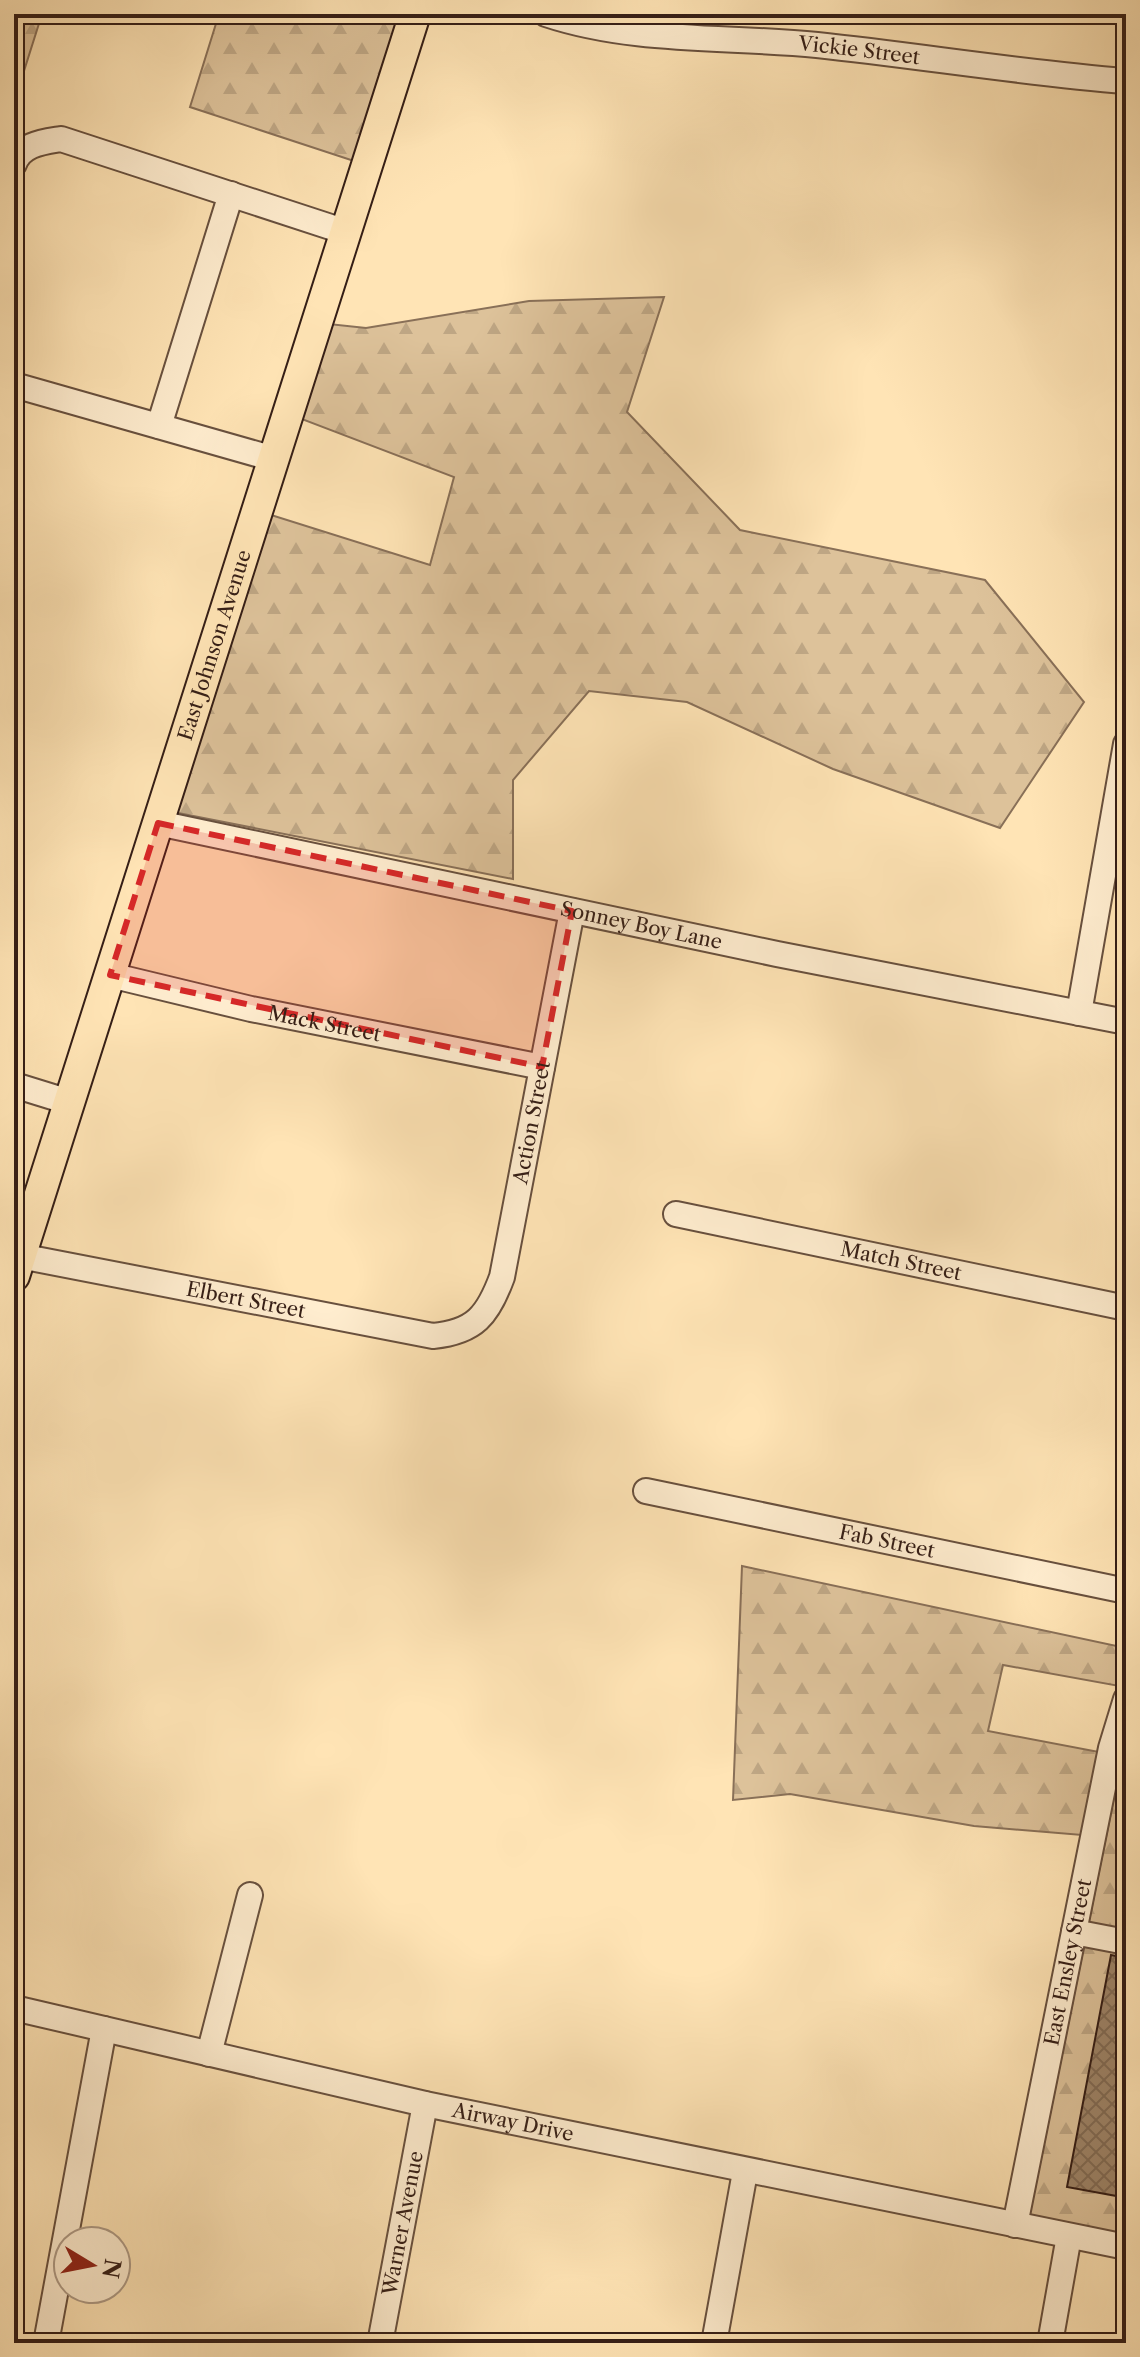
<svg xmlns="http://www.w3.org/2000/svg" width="1140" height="2357" font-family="'Libre Caslon Text',serif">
  <defs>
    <pattern id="forest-firs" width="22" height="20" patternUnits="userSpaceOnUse" patternTransform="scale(2)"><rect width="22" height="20" fill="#ddc29a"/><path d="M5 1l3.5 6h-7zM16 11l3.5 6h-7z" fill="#bea684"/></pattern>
    <pattern id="building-cross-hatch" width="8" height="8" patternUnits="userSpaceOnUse" patternTransform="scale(2)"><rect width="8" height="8" fill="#9e8569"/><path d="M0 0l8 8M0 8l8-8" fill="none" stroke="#826c55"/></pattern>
  </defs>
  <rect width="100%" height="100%" fill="#ffe4b5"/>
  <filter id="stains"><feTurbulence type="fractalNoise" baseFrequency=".0025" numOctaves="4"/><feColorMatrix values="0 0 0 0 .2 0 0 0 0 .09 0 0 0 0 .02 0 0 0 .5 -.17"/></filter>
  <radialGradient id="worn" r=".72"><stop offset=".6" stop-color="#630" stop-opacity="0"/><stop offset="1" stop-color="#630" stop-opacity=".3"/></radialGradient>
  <g fill="url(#forest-firs)" stroke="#897058" stroke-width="2">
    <polygon points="14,14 42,14 23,74 14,72"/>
    <polygon points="219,14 403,14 357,162 190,107"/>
    <polygon points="664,297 627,412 740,530 985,580 1084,702 1000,828 833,769 687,702 589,691 513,780 513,879 173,812 268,514 430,565 454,477 299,418 329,324 366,328 529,301"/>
    <polygon points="742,1566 1126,1648 1126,1670 1119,1686 1003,1665 988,1731 1099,1752 1082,1835 974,1826 790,1794 733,1800"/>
    <polygon points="1126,1738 1126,2237 1029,2218"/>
  </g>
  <polygon fill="url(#building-cross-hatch)" stroke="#351e16" stroke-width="2" points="1111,1955 1126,1958 1126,2176 1122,2197 1067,2187"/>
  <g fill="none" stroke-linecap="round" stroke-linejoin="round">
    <g stroke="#68503e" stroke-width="28">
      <g id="minor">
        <path id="s1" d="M546 14C633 43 727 36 817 45 921 56 1023 73 1126 81"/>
        <path d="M14 164C21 144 43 142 61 139L346 232"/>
        <polyline points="14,385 274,459"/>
        <polyline points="159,426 231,194"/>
        <path id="s2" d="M158 823 777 954 1126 1022"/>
        <path id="s3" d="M110 975 251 1009 542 1067"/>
        <polyline points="1079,1013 1126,744"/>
        <polyline points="14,1085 69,1102"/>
        <path id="s4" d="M676 1214 1126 1308"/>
        <path id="s5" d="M20 1256 433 1336C475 1332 488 1315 502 1277L572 911"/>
        <path id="s6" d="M646 1491 1126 1591"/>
        <polyline points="1074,1932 1126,1942"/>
        <path id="s7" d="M14 2008 425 2104 1126 2247"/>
        <polyline points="209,2054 250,1895"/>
        <path id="s8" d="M1015 2225 1111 1748 1126 1699"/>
        <polyline points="46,2343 104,2029"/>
        <path id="s9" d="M380 2343 425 2104"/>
        <polyline points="714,2343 745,2172"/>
        <polyline points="1050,2343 1069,2236"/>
      </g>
    </g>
    <g stroke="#351e16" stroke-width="34">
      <g id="major">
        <path id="s10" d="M14 1276 415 14"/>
      </g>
    </g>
    <use href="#minor" stroke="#ffedcf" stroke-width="24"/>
    <use href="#major" stroke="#ffe4b5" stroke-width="30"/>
  </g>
  <path fill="#d62828" fill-opacity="0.2" stroke="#d62828" stroke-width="6" stroke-dasharray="16 10" stroke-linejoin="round" d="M158 823 572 911 542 1067 110 975Z"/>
  <g text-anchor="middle" stroke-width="7" stroke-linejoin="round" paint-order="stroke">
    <g font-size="20" fill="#351e16" stroke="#ffedcf">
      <text dy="7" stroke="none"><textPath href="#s1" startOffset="316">Vickie Street</textPath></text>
      <text dy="7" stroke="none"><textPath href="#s10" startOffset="662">East Johnson Avenue</textPath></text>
      <text dy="7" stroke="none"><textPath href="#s2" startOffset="494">Sonney Boy Lane</textPath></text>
      <text dy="7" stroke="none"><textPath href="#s3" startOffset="220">Mack Street</textPath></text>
      <text dy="7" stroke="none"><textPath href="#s5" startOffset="676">Action Street</textPath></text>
      <text dy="7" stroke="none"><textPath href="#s4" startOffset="230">Match Street</textPath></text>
      <text dy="7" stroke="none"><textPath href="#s5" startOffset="230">Elbert Street</textPath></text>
      <text dy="7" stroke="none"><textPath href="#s6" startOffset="246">Fab Street</textPath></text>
      <text dy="7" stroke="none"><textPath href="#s8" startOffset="268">East Ensley Street</textPath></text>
      <text dy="7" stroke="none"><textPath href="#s7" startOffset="512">Airway Drive</textPath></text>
      <text dy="7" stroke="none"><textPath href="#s9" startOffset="122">Warner Avenue</textPath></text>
    </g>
  </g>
  <rect width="1140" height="2357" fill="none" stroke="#ffe4b5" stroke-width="48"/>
  <rect x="16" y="16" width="1108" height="2325" fill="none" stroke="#351e16" stroke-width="4"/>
  <rect x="24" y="24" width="1092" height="2309" fill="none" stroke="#351e16" stroke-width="2"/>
  <g transform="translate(92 2265) rotate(100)"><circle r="38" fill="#ffedcf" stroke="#ae9a85" stroke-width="2"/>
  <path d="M0-6L14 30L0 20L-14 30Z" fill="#8f2418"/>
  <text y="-12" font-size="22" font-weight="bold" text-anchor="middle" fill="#351e16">N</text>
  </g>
  <rect width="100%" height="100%" filter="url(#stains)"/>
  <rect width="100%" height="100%" fill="url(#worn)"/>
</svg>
